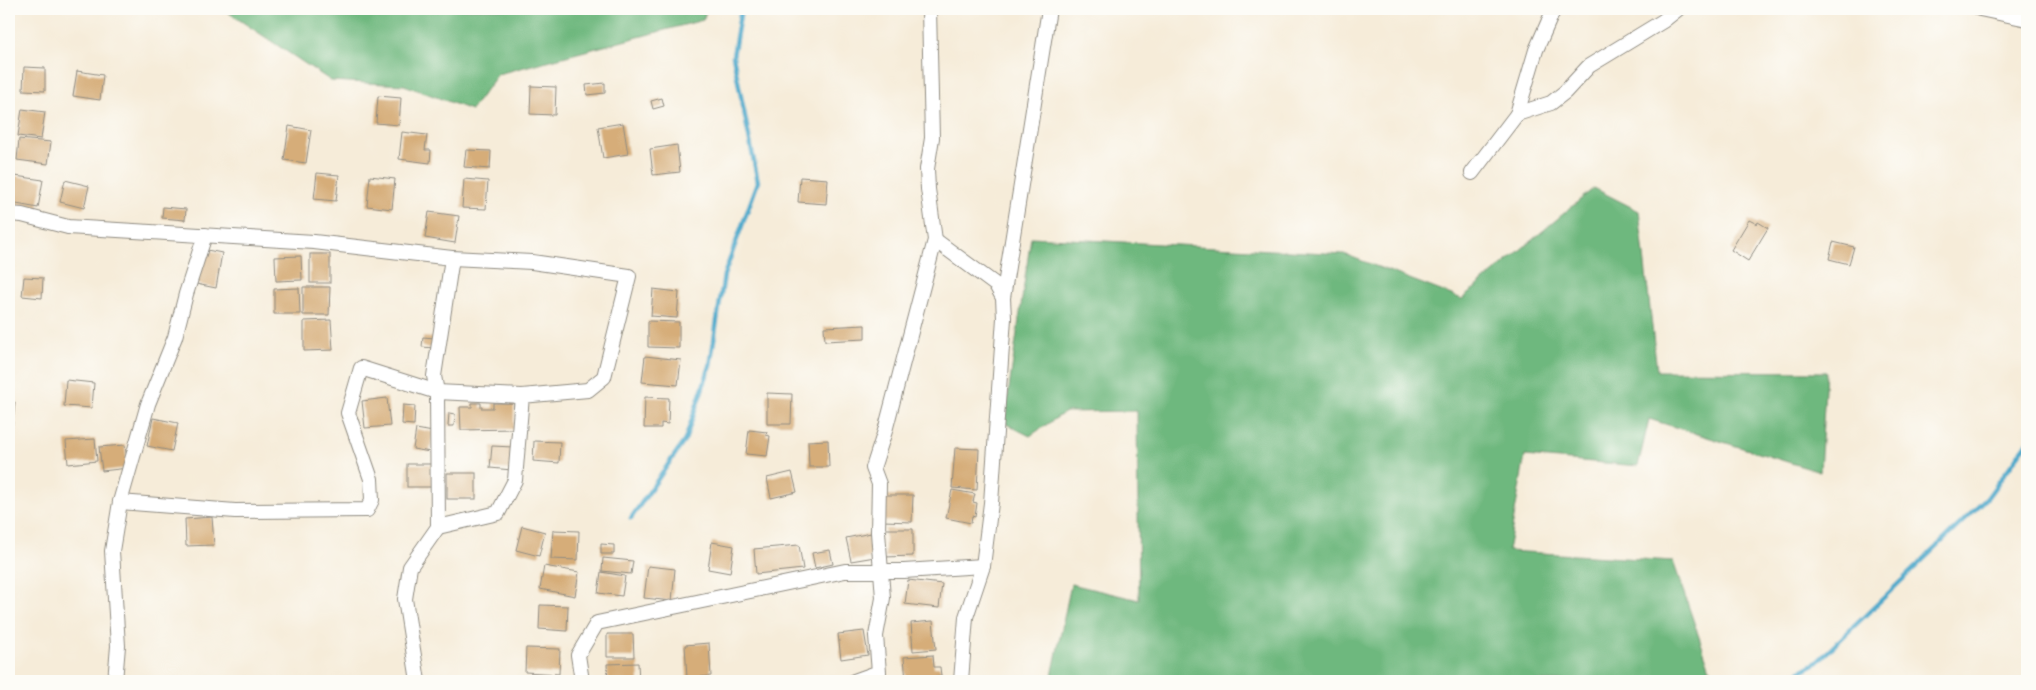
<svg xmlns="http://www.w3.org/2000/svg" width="2036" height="690" font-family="Mali,sans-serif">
  <rect width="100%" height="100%" fill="#fdfcf7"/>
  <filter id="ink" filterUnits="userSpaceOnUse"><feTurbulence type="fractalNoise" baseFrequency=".02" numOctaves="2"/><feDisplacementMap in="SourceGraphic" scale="10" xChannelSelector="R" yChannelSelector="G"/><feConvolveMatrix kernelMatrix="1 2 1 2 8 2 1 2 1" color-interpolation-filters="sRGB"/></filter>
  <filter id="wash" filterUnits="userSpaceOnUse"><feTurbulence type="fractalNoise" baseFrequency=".0096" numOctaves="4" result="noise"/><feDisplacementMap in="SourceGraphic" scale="20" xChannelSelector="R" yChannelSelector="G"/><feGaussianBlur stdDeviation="1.12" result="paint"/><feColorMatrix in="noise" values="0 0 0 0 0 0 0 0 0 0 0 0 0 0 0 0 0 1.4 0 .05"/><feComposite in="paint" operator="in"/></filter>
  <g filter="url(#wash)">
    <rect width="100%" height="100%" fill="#f6ecd9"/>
    <g fill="#6eb87e" stroke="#4c7254">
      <polygon points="223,9 707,9 703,20 498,74 471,110 404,85 331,81"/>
      <polygon points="1594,188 1639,211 1657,371 1826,372 1820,472 1649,419 1638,466 1525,456 1508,551 1673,561 1714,681 1051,681 1071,584 1139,600 1137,411 1065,412 1030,436 1004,423 1031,237 1344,254 1462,299"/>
    </g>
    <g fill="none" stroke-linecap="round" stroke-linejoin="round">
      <g stroke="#4da9cb" stroke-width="4.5">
        <polyline points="631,518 685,440 710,366 724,275 758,182 733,56 741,9"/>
        <polyline points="1782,681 1816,663 1987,498 2027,443"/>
      </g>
    </g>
    <g id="blocks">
      <g fill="#d6ad79">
        <polygon points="24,67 45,68 45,91 23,90"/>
        <polygon points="77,71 103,75 100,100 73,96"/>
        <polygon points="605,83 605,93 587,95 586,85"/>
        <polygon points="531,86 556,87 555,115 530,114"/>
        <polygon points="378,96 401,98 399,125 376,123"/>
        <polygon points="662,98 664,106 653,109 651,101"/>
        <polygon points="22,109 45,112 41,139 18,136"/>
        <polygon points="623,123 628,154 603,158 598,127"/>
        <polygon points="289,126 311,130 306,163 284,160"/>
        <polygon points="402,132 427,135 425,150 431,150 430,163 399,159"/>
        <polygon points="19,139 51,142 48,164 17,160"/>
        <polygon points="677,145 680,172 653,175 650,149"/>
        <polygon points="466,150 491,151 490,169 464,167"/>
        <polygon points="317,173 339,175 336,201 314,199"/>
        <polygon points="15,176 43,180 38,208 11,203"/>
        <polygon points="370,176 395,179 392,209 367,206"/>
        <polygon points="800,177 828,179 826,204 798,202"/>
        <polygon points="464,179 488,181 486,209 462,208"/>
        <polygon points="65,180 89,186 84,208 60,202"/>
        <polygon points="163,207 186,209 185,220 162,218"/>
        <polygon points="429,212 459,216 455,243 425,238"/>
        <polygon points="1749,220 1757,224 1758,222 1768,228 1748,261 1731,250"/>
        <polygon points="1833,242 1854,247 1849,264 1829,259"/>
        <polygon points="202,249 222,253 216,288 196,284"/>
        <rect x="310" y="254" width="20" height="29"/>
        <polygon points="301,256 302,280 276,281 275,257"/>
        <polygon points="24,277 43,278 42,298 22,296"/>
        <polygon points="303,287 330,287 329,315 303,315"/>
        <polygon points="299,288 300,314 274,314 274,289"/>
        <polygon points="653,289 679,292 677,318 651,316"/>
        <polygon points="331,320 333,350 304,351 304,321"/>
        <polygon points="648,321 679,322 679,348 648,347"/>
        <polygon points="865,325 865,339 825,341 824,327"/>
        <polygon points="423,337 435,338 434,348 422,347"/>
        <polygon points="645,356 681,360 678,385 642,382"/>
        <polygon points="66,380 94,383 92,408 64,406"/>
        <polygon points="767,393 792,394 791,424 767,424"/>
        <polygon points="645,397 669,398 668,424 661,423 661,428 644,428"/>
        <polygon points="387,398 390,426 365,428 362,401"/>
        <polygon points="9,402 15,402 12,430 9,429"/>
        <polygon points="472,403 481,403 481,408 493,408 493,403 514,403 514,429 461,430 460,407 472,407"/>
        <polygon points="403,405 415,406 414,425 402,424"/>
        <polygon points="449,413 455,414 454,426 448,426"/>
        <polygon points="153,418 178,423 172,451 147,446"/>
        <polygon points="416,429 433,432 430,452 413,449"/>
        <polygon points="749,430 767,432 766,435 770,436 767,456 746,454"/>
        <polygon points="95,439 97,461 68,464 66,441"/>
        <polygon points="828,440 829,467 809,467 808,441"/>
        <polygon points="534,441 560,442 559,463 533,461"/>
        <polygon points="125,445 128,468 102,471 99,447"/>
        <polygon points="492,446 513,447 512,470 490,468"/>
        <polygon points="955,448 979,449 977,490 952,488"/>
        <rect x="407" y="464" width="25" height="23"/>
        <polygon points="792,472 797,492 771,498 767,478"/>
        <rect x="447" y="473" width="29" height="26"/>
        <polygon points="952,490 975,494 973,502 977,503 975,517 972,516 971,523 946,518"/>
        <polygon points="884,495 913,495 912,522 883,521"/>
        <polygon points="212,517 214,545 186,546 185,519"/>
        <polygon points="522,526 545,532 539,556 516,550"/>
        <polygon points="885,529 913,529 913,556 885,557"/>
        <polygon points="553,530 579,531 578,560 551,559"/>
        <polygon points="871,533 875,557 851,561 846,538"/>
        <polygon points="712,542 734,546 730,573 708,569"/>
        <polygon points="601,544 614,545 614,554 601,554"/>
        <polygon points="799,545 803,569 756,574 754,549"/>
        <polygon points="830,550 833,564 815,568 812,553"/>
        <polygon points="603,558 633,561 631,574 602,571"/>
        <polygon points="544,566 579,572 575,596 540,589"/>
        <polygon points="648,566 675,569 672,601 644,598"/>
        <polygon points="601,572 625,576 622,596 598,593"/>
        <polygon points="908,580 942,584 939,608 905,604"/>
        <polygon points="540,605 568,606 567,631 539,629"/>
        <polygon points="933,621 936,649 913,651 911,623"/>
        <polygon points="864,631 868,655 841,659 838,634"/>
        <polygon points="607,634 633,634 634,657 607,657"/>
        <polygon points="709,643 711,676 687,678 685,645"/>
        <polygon points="526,648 560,649 559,674 525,672"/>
        <polygon points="933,655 934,667 940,667 941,676 935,677 935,679 906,681 904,657"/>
        <polygon points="638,663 639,681 608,681 607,664"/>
      </g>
    </g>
  </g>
  <g filter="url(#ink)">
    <use href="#blocks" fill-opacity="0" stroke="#908c82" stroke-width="1"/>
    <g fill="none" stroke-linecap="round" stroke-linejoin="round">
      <g stroke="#908c82" stroke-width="16">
        <g id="street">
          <polyline points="1980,9 2027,19"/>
          <polyline points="1517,114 1551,103 1565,92 1589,66 1663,21 1678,9"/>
          <polyline points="1472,173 1517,114 1536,50 1554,9"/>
          <polyline points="9,214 22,215 68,227 314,242 452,258 532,262 629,276 604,377 588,390 522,396 437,392 361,368 348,413 371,479 372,500 367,510 235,511 120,502"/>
          <polyline points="935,240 996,285 1003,298 1004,318 991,503 983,566 966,617 961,681"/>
          <polyline points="1003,298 1049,9"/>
          <polyline points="438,527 498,513 515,480 522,396"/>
          <polyline points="115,681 118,646 112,551 120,502 148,404 175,337 186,294 205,235"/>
          <polyline points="418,681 405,599 410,567 438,527 437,392 434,376 452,258"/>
          <polyline points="582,681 578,655 597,623 845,571 904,571 983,566"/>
          <polyline points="854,681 879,672 876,636 883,598 878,532 879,484 873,468 885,431 935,240 928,189 927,169 932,138 929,9"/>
        </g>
      </g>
      <use href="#street" stroke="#fff" stroke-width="14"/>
    </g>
  </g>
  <rect width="2036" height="690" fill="none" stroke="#fdfcf7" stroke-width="30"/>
</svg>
